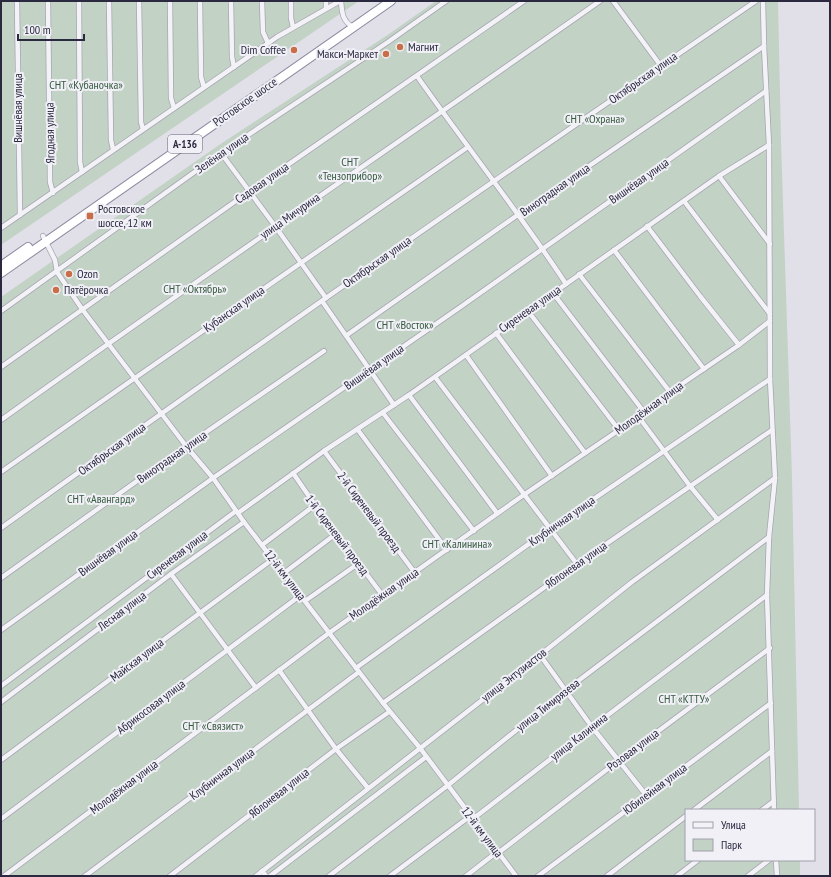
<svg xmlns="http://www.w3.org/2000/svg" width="831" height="877" font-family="'PT Sans Narrow',sans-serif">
  <rect width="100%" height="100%" fill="#e1e0e9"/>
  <g fill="#c2d2c5">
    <polygon points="1,1 359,1 1,245"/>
    <polygon points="436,1 778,1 781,141 792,477 799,810 686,810 686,860 800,860 800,876 1,876 1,297 222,143 386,36"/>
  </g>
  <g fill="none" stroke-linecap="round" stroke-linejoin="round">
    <g stroke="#a7a5b3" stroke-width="6">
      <g id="minor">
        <polyline points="17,1 20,215"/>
        <polyline points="48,1 50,182 53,193"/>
        <polyline points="79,1 80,162 82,172"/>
        <polyline points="109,1 111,140 113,149"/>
        <polyline points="139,1 141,122 143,129"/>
        <polyline points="170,1 171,98 174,108"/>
        <polyline points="200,1 201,77 204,87"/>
        <polyline points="231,1 232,57 234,67"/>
        <polyline points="262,1 263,32 268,43"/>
        <polyline points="291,1 291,18 293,27"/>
        <polyline points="326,1 326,8"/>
        <path d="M341 1C342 12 342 21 353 27"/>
        <polyline points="613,1 661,66"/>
        <polyline points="763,1 764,46 769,145 770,379 775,478 769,537 767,595 774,810"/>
        <path d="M417 76C466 146 519 212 566 284"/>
        <polyline points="221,153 275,226 326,298"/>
        <polyline points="719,176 770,244"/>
        <polyline points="684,201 770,314"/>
        <polyline points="647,226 700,296 739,345"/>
        <polyline points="1,228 277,37 340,1"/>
        <polyline points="43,236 55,260 57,272 82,309 186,446 213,478 244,522 383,703 420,748 516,876"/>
        <polyline points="614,250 704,369"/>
        <polyline points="579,274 670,392"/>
        <polyline points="553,293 644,412"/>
        <polyline points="322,301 394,405"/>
        <polyline points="1,311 221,153 388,42 446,1"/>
        <polyline points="528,311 619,430"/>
        <polyline points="496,333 585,453"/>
        <polyline points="347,335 519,214 764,46"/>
        <polyline points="466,355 552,476"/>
        <polyline points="1,367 250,191 524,1"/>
        <polyline points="435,377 577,564"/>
        <polyline points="409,395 497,513"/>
        <polyline points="383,413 474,531"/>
        <polyline points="638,416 690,486 718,520"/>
        <path d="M1 420C199 278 401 141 600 1"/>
        <polyline points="358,430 447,550"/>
        <polyline points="324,451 415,573"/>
        <polyline points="1,472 135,378 468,147"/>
        <polyline points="293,473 315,505 383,596"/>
        <polyline points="238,513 324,451 409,395 719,176 769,145"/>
        <path d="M1 528C250 349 503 174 756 1"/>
        <polyline points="262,545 315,505"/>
        <polyline points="284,573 337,533"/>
        <polyline points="171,574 256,688"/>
        <polyline points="1,578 186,446 324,351"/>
        <polyline points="305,601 359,563"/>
        <polyline points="1,630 213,478 459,308 766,91"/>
        <polyline points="540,655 592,727 646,795"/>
        <polyline points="356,668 551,528 770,379"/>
        <polyline points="279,670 336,749 368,788"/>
        <polyline points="1,686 236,511"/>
        <polyline points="1,702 171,574 244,522"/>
        <polyline points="383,703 577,564 772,430"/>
        <polyline points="1,760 273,559"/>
        <polyline points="694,810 772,751"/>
        <polyline points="762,810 774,801"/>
        <polyline points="1,819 301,595"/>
        <polyline points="498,853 618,761 770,648"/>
        <polyline points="776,860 777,876"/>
        <polyline points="262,871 266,876"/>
        <polyline points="4,876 329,633 525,494 619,430 670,392 739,345 770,321"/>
        <polyline points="85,876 359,672"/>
        <polyline points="170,876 336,749 389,712"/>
        <polyline points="256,876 540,655 632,582 775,478"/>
        <polyline points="270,876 426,757"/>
        <polyline points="329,876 447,786 566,690 769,537"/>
        <polyline points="390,876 465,820 478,815 592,727 767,595"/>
        <polyline points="466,876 497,852"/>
        <polyline points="538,876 771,703"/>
        <polyline points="607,876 686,816"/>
        <polyline points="677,876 698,860"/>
        <polyline points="748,876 769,860"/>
      </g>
    </g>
    <g stroke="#89889f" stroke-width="10">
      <g id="trunk">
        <polyline points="1,266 28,247"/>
        <polyline points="1,273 391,1"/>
      </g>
    </g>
    <use href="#minor" stroke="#f3f3f7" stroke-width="4.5"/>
    <use href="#trunk" stroke="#fff" stroke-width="8"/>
  </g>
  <g fill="#ca6e4a" stroke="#f0f0f6" stroke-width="1.5">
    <circle cx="400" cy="47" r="4"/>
    <circle cx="294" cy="50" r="4"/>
    <circle cx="386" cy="54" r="4"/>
    <rect x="86" y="212" width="8" height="8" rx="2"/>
    <circle cx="69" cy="274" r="4"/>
    <circle cx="56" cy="290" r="4"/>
  </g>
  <g text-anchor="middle" stroke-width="4" stroke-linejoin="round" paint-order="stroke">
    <rect fill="#f0f0f6" stroke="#666577" stroke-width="1" x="168" y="135" width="34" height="18" rx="3"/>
    <g font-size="11" font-weight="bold" fill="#2b2940">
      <text x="185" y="148">А-136</text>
    </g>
    <g font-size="12" fill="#2b2940" stroke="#f0f0f6" text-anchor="start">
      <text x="408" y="51">Магнит</text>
      <text x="286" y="54" text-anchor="end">Dim Coffee</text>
      <text x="378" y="58" text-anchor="end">Макси-Маркет</text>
      <text x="98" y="213">Ростовское<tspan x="98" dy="14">шоссе, 12 км</tspan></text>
      <text x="77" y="278">Ozon</text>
      <text x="64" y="294">Пятёрочка</text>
    </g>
    <g font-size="12" fill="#2b2940" stroke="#f0f0f6">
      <text transform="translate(643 78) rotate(-35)" y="4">Октябрьская улица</text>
      <text transform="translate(245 102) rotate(-35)" y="4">Ростовское шоссе</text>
      <text transform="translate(18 108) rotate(-90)" y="4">Вишнёвая улица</text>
      <text transform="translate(50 133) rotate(-91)" y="4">Ягодная улица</text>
      <text transform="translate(222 153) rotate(-35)" y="4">Зелёная улица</text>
      <text transform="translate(639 181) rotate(-35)" y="4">Вишнёвая улица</text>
      <text transform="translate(262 183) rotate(-35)" y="4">Садовая улица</text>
      <text transform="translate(555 190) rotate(-35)" y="4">Виноградная улица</text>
      <text transform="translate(290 216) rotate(-35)" y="4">улица Мичурина</text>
      <text transform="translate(377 262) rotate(-35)" y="4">Октябрьская улица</text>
      <text transform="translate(234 309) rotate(-35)" y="4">Кубанская улица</text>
      <text transform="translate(530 309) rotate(-35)" y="4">Сиреневая улица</text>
      <text transform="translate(374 367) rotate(-35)" y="4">Вишнёвая улица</text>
      <text transform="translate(649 408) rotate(-36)" y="4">Молодёжная улица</text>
      <text transform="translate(112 449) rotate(-36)" y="4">Октябрьская улица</text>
      <text transform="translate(172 457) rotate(-35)" y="4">Виноградная улица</text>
      <text transform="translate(369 512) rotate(53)" y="4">2-й Сиреневый проезд</text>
      <text transform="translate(562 521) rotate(-35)" y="4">Клубничная улица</text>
      <text transform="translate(337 535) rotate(53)" y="4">1-й Сиреневый проезд</text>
      <text transform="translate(108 553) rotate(-36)" y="4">Вишнёвая улица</text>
      <text transform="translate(177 555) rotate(-37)" y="4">Сиреневая улица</text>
      <text transform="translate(576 565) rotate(-35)" y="4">Яблоневая улица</text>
      <text transform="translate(285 575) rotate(53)" y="4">12-й км улица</text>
      <text transform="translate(384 594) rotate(-35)" y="4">Молодёжная улица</text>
      <text transform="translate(122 611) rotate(-37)" y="4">Лесная улица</text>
      <text transform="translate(137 660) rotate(-37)" y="4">Майская улица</text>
      <text transform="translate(514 675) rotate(-38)" y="4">улица Энтузиастов</text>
      <text transform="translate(548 705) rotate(-38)" y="4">улица Тимирязева</text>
      <text transform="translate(151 707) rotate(-37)" y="4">Абрикосовая улица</text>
      <text transform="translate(579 737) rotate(-38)" y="4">улица Калинина</text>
      <text transform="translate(633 750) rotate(-37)" y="4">Розовая улица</text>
      <text transform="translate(222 774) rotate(-37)" y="4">Клубничная улица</text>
      <text transform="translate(124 787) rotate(-37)" y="4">Молодёжная улица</text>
      <text transform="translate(655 789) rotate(-37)" y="4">Юбилейная улица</text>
      <text transform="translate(279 793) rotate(-38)" y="4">Яблоневая улица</text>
      <text transform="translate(482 832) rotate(53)" y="4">12-й км улица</text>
    </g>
    <g font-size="12" fill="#375b40" stroke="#f0f0f6">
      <text x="86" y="89">СНТ «Кубаночка»</text>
      <text x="595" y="123">СНТ «Охрана»</text>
      <text x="350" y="166">СНТ<tspan x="350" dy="14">«Тензоприбор»</tspan></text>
      <text x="195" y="293">СНТ «Октябрь»</text>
      <text x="405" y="329">СНТ «Восток»</text>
      <text x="101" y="503">СНТ «Авангард»</text>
      <text x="457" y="548">СНТ «Калинина»</text>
      <text x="684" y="703">СНТ «КТТУ»</text>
      <text x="213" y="730">СНТ «Связист»</text>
    </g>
  </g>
  <rect width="831" height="877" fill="none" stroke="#2b2940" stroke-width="4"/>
  <rect x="685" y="809" width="130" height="52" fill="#f0f0f6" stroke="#a1a0ad"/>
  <rect x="693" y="822" width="20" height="6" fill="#f3f3f7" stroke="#a1a0ad"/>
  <text x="721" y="829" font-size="12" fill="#2b2940">Улица</text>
  <rect x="693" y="839" width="20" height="12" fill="#c2d2c5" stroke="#a1a0ad"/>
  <text x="721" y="849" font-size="12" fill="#2b2940">Парк</text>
  <path d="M18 34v6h66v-6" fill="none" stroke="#2b2940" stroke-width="2"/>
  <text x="24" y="34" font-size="12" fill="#2b2940" stroke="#f0f0f6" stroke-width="3" paint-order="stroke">100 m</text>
</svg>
